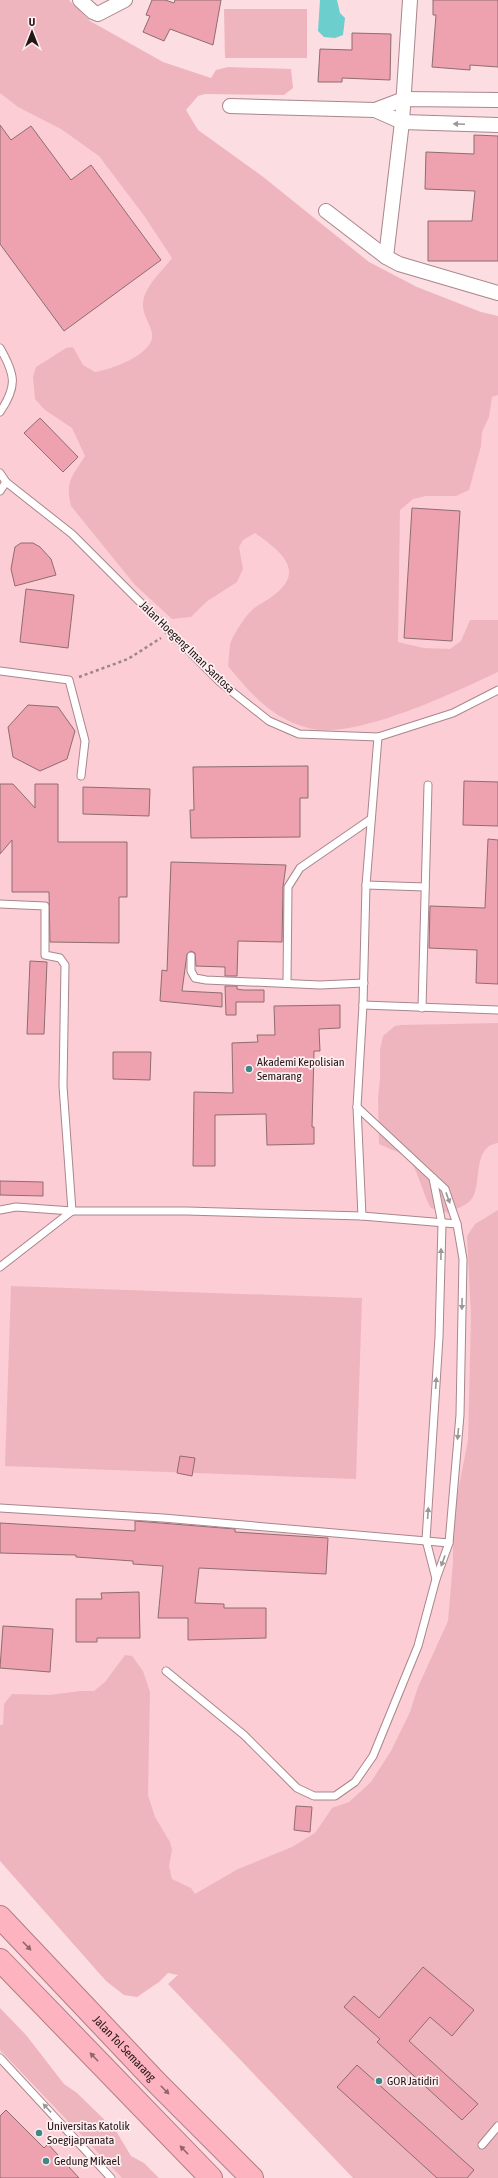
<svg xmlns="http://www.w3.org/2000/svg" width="498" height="2178" font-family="'Asap Condensed',sans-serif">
  <rect width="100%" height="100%" fill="#fcdde1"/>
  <g fill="#fccdd4">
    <polygon points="0,47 313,242 498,334 498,1856 363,1805 123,1992 0,1851"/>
    <polygon points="0,2050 35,2088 122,2178 0,2178"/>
  </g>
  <g fill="#efb5be">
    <path d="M0 0H69L90 21 163 62 211 78 216 70 228 67 291 69 293 88 284 95 205 94 198 96 186 110 198 130 262 176 369 262 417 287 481 312 498 316V395L492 397 489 417 482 432 481 446 469 490 456 496H426L413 499 400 510 398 642 424 648 450 649 461 641 470 620H498V672C455 692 354 741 308 728 272 719 250 693 228 666 229 659 229 651 230 645 231 638 246 615 251 611 258 604 267 601 274 595 307 570 279 550 255 533L243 540 239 547 243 569 237 582 206 602 191 617 172 619 135 585 71 506C65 481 72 477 85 456L72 428 45 410 35 399 33 377 36 367 66 348 73 347 83 365 95 372C110 370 156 354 152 333 150 324 142 313 143 304 144 286 162 272 172 258L145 217 99 156 61 129 18 107 0 93Z"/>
    <polygon points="224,9 307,9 307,58 225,58"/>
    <path d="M498 1023V1143C470 1147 484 1188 470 1201 465 1206 455 1209 448 1213L431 1208C423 1196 417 1163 405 1156 397 1151 387 1148 379 1144L378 1098 380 1078V1050L383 1036 395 1026 401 1025Z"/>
    <polygon points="498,1210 498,2178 353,2178 168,1984 178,1975 168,1973 159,1982 137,1997 124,1995 106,1981 0,1861 0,1725 3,1725 4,1704 12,1694 49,1695 80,1691 94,1691 105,1682 125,1655 132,1656 143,1671 150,1692 148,1795 155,1817 170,1842 172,1850 169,1866 172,1879 191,1888 195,1894 238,1869 292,1847 315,1833 332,1808 349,1802 371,1782 391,1751 410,1712 418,1687 448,1621 453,1562 453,1517 468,1440 471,1315 467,1236 475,1224"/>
    <polygon points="11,1286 362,1298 356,1479 5,1466"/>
    <polygon points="0,2008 26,2035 64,2084 77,2093 116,2131 131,2156 144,2163 159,2178 122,2178 0,2050"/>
  </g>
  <polygon fill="#6dcece" points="320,0 337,0 340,13 345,18 343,35 335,38 324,37 318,31"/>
  <g fill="#eea2af" stroke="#8e6c71">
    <polygon points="152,0 165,0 174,3 175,0 221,0 213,45 170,29 164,41 143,32 150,16 146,15"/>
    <polygon points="433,0 498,0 498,67 470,65 470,70 432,67 436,15 433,15"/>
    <polygon points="352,33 391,34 390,80 342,78 342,82 318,82 320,49 352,50"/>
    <polygon points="0,125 11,140 31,126 71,180 91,165 161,260 64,331 0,244"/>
    <polygon points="474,135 498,136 498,261 428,261 428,221 472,221 475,191 425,189 426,152 474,154"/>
    <polygon points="40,418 78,457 63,472 24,433"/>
    <polygon points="412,508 460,511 452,641 404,638"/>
    <polygon points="21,543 33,543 40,547 51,559 56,575 15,586 11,569 15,547"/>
    <polygon points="26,589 74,595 68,648 20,642"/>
    <polygon points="28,705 58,707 75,731 67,759 40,771 13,757 8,727"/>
    <polygon points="308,766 308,798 300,798 300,837 191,838 190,810 194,810 193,767"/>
    <polygon points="464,781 498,782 498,826 463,825"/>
    <polygon points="0,784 13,784 35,808 35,784 58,784 58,842 127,842 127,897 119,897 119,943 50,942 49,892 12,892 12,840 0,854"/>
    <polygon points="83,787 150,789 149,816 83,814"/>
    <polygon points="488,839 498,840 498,984 476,983 477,950 429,948 430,906 485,908"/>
    <polygon points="171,862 286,865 283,887 282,942 238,941 237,976 225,976 225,967 196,966 195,953 191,951 187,954 182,991 222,993 222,1007 160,1001 162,970 167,971"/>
    <polygon points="30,961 47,962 44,1034 27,1034"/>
    <polygon points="225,986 237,986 237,989 243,990 264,990 264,1002 236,1002 236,1015 226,1015"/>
    <polygon points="340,1005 340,1028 319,1029 320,1051 314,1051 312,1127 314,1127 314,1144 267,1145 266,1114 215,1115 215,1166 193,1166 194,1092 233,1093 232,1043 258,1042 257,1035 275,1035 274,1006"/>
    <polygon points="113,1052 151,1052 150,1080 113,1079"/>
    <polygon points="0,1181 43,1182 43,1196 0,1195"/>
    <polygon points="180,1456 195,1458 192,1476 177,1473"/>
    <polygon points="135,1521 235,1529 235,1532 328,1538 326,1574 199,1568 195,1603 224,1604 224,1608 266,1608 266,1638 188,1640 188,1618 158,1618 163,1566 133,1564 133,1561 76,1557 76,1555 0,1553 0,1523 135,1531"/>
    <polygon points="139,1592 140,1638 97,1638 97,1642 76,1642 76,1599 102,1599 101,1593"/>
    <polygon points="3,1626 53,1629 50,1672 0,1668"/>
    <polygon points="296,1806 312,1807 310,1832 294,1830"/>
    <polygon points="423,1967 474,2010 452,2036 430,2017 409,2041 478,2104 462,2120 377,2042 380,2039 344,2007 354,1996 379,2018"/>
    <polygon points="357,2065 474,2170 467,2178 437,2178 337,2087"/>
    <polygon points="6,2110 44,2148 48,2144 79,2178 0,2178 0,2116"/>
  </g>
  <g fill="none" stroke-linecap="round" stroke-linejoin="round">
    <g stroke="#a9868c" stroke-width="9">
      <g id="lane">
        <path d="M0 348C15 374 18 386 0 412"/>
        <polyline points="0,473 6,482 72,534 220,682 269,721 299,734 378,737 453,713 498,690"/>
        <polyline points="0,491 6,482"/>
        <polyline points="0,671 69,680 85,741 81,776"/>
        <polyline points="366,885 425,887"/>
        <polyline points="0,904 45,906 45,955 60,958 65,965 63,1086 72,1211 0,1267"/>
        <polyline points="191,956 191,971 195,978 206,980 320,985 364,983"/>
        <polyline points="287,983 288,887 300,868 371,819"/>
        <polyline points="363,1005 498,1010"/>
        <polyline points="422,1008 428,785"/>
        <polyline points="433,1178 442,1224 439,1337 426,1540 436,1579"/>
        <polyline points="0,1210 16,1207 72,1211 187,1211 362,1216 457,1224"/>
        <polyline points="362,1216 357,1107 363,1005 366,885 378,737"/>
        <polyline points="0,1508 163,1518 449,1543"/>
        <polyline points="166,1671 244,1735 297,1788 314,1796 335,1796 355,1782 373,1756 418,1646 436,1579 449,1543 460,1415 463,1259 457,1224 445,1189 357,1107"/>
        <polyline points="0,2058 111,2178"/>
        <polyline points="482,2145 498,2126"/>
      </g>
    </g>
    <g stroke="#a9868c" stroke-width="16">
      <g id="street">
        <polyline points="80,0 93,12 98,14 125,0"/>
        <polyline points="410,0 402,122 386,257 399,264 498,293"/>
        <polyline points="230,106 375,110 402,122 498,125"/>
        <polyline points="375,110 404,99 498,100"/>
        <polyline points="326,211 386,257"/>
      </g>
    </g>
    <g stroke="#b17d85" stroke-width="24">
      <g id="highway">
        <path id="s1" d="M0 1917 157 2083 252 2178"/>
        <polyline points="0,1960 211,2178"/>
      </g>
    </g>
    <polyline stroke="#9c8588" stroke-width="2.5" stroke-dasharray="3 3" stroke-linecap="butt" points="79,677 128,659 161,638"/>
    <use href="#lane" stroke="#fff" stroke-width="7"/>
    <use href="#street" stroke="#fff" stroke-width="14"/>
    <use href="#highway" stroke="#fdb4c0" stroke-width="22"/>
  </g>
  <defs><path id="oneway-solid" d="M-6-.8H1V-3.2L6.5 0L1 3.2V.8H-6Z"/></defs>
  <g fill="#9c9697">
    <use href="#oneway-solid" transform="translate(459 124) rotate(-178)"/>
    <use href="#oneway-solid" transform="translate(448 1198) rotate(70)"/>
    <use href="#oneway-solid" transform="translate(441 1254) rotate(-89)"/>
    <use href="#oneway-solid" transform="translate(462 1304) rotate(91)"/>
    <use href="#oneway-solid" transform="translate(436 1383) rotate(-86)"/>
    <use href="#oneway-solid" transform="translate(458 1434) rotate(95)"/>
    <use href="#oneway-solid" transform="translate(428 1513) rotate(-86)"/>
    <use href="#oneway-solid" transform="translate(443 1561) rotate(110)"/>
    <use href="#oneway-solid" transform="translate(47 2108) rotate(-133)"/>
  </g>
  <g fill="#90656c">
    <use href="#oneway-solid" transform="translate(27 1946) rotate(46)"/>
    <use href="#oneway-solid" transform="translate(94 2057) rotate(-134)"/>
    <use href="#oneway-solid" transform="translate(165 2090) rotate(45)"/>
    <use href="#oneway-solid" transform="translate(184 2150) rotate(-134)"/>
  </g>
  <g fill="#3f8888" stroke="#ffeff1" stroke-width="1.5">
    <circle cx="249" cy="1069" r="4"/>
    <circle cx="379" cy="2081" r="4"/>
    <circle cx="39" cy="2133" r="4"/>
    <circle cx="46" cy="2161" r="4"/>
  </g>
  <g text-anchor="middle" stroke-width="3.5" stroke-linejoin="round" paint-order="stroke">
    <g font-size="12" fill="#231618" stroke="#ffeff1">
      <text transform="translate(187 647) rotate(44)" y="4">Jalan Hoegeng Iman Santosa</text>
      <text dy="4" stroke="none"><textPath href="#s1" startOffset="181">Jalan Tol Semarang</textPath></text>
    </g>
    <g font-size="12" fill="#231618" stroke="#ffeff1" text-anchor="start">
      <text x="257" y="1066">Akademi Kepolisian<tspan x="257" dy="14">Semarang</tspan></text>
      <text x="387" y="2085">GOR Jatidiri</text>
      <text x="47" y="2130">Universitas Katolik<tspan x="47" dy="14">Soegijapranata</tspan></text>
      <text x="54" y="2165">Gedung Mikael</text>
    </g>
  </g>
  <g transform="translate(32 32)" stroke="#ffeff1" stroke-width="3" paint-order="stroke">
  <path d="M0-3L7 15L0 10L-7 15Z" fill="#231618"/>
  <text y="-6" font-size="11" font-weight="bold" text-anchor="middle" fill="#231618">U</text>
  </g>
</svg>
